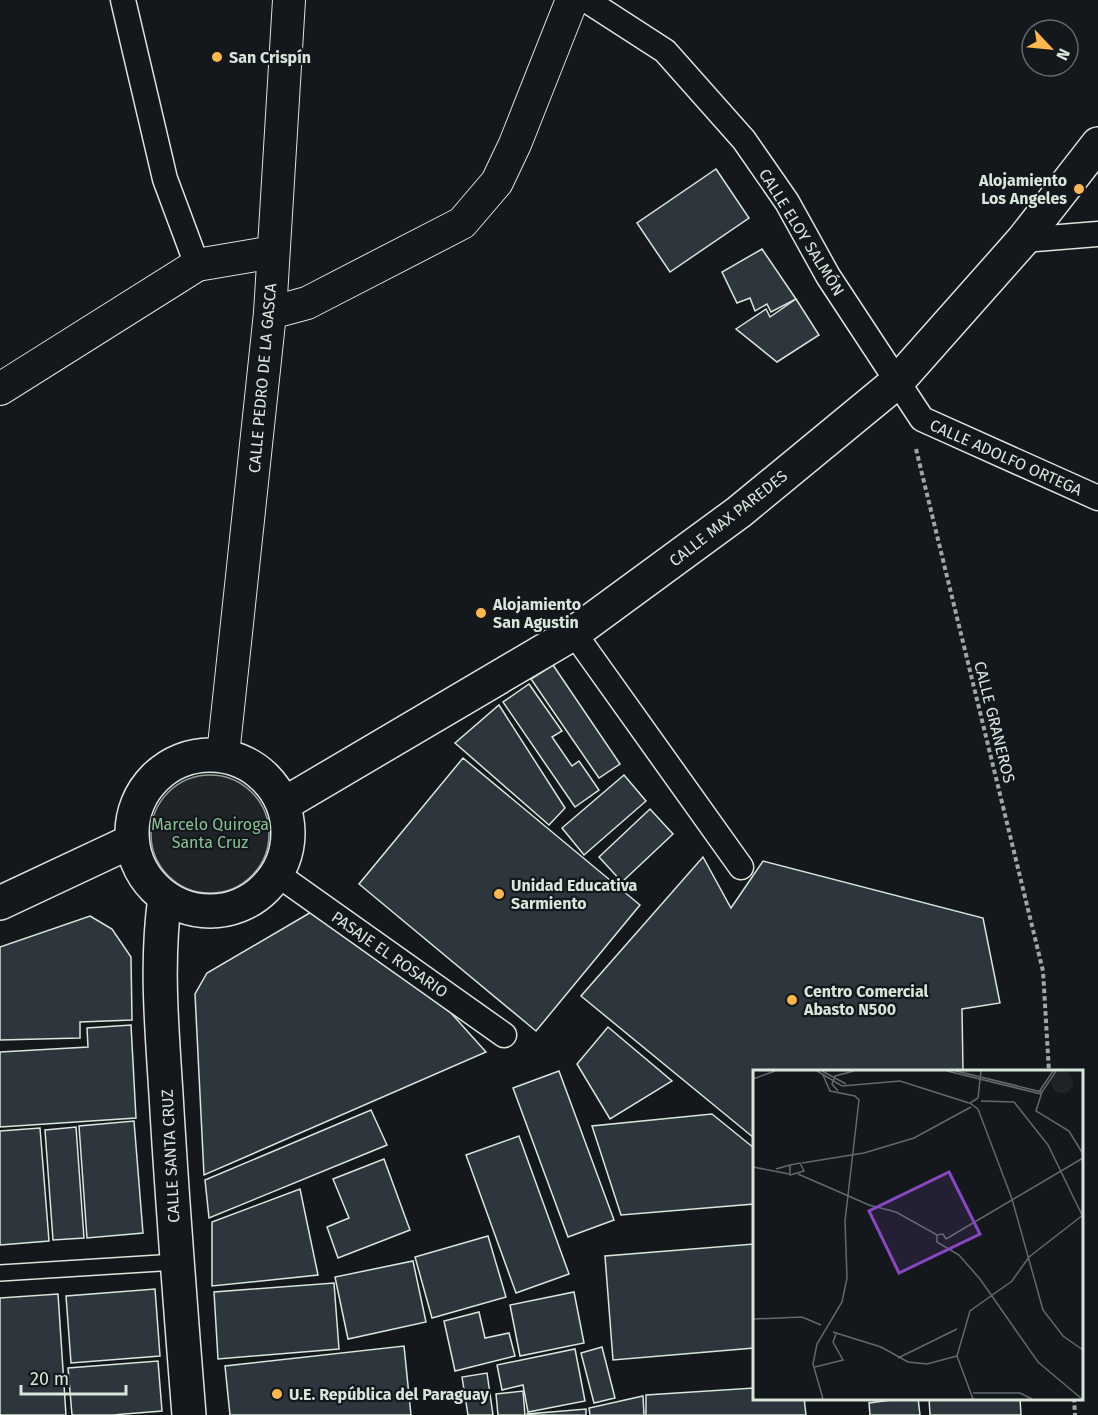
<svg xmlns="http://www.w3.org/2000/svg" width="1098" height="1415" font-family="'Fira Sans',sans-serif">
  <rect width="100%" height="100%" fill="#14181c"/>
  <circle fill="#202428" stroke="#939e99" stroke-width="1.5" cx="210" cy="834" r="59"/>
  <g fill="#2c363c" stroke="#d8e6dc" stroke-width="1.5">
    <polygon points="716,169 749,218 670,272 637,223"/>
    <polygon points="762,249 796,299 771,312 767,304 755,311 750,298 737,303 722,272"/>
    <polygon points="796,299 819,335 777,362 736,329 766,309 770,317"/>
    <polygon points="553,665 620,764 599,778 531,679"/>
    <polygon points="529,684 562,731 552,737 572,766 579,761 599,790 575,807 503,702"/>
    <polygon points="499,705 565,808 549,825 455,743"/>
    <polygon points="463,758 640,905 536,1031 359,884"/>
    <polygon points="624,775 646,801 584,855 562,828"/>
    <polygon points="650,809 673,834 622,882 599,857"/>
    <polygon points="703,857 731,908 763,861 983,918 1000,1003 962,1009 963,1072 754,1072 754,1138 581,996"/>
    <polygon points="313,911 451,1013 486,1052 204,1175 195,994 207,973"/>
    <polygon points="90,916 112,929 131,957 132,1020 80,1022 80,1038 0,1040 0,947"/>
    <polygon points="131,1025 136,1118 0,1127 0,1052 88,1047 87,1028"/>
    <polygon points="608,1027 672,1081 610,1119 577,1064"/>
    <polygon points="559,1071 614,1220 568,1237 513,1088"/>
    <polygon points="371,1110 387,1145 209,1218 205,1180"/>
    <polygon points="712,1114 754,1148 754,1204 621,1215 592,1126"/>
    <polygon points="134,1121 143,1233 87,1238 79,1126"/>
    <polygon points="76,1127 84,1238 53,1240 45,1130"/>
    <polygon points="40,1128 49,1241 0,1245 0,1131"/>
    <polygon points="519,1136 569,1274 516,1293 466,1155"/>
    <polygon points="384,1159 410,1230 338,1258 327,1227 349,1218 333,1179"/>
    <polygon points="300,1189 318,1275 212,1286 212,1222"/>
    <polygon points="488,1236 506,1297 432,1318 415,1257"/>
    <polygon points="754,1244 754,1348 613,1360 605,1256"/>
    <polygon points="413,1261 426,1322 348,1339 335,1277"/>
    <polygon points="334,1283 339,1349 218,1359 214,1292"/>
    <polygon points="155,1289 160,1356 71,1363 66,1296"/>
    <polygon points="574,1292 584,1343 520,1356 510,1305"/>
    <polygon points="58,1294 66,1415 0,1415 0,1298"/>
    <polygon points="479,1312 485,1338 509,1333 515,1356 455,1371 444,1321"/>
    <polygon points="404,1346 411,1415 230,1415 225,1366"/>
    <polygon points="602,1347 615,1398 594,1403 581,1353"/>
    <polygon points="575,1349 585,1401 528,1412 523,1385 502,1390 497,1365"/>
    <polygon points="158,1361 162,1411 112,1415 72,1415 68,1368"/>
    <polygon points="487,1373 493,1415 468,1415 462,1377"/>
    <polygon points="754,1388 754,1398 804,1398 806,1415 646,1415 646,1395"/>
    <polygon points="523,1391 525,1415 498,1415 496,1394"/>
    <polygon points="643,1396 644,1415 590,1415 589,1408"/>
    <polygon points="906,1398 918,1398 920,1415 870,1415 869,1403"/>
    <polygon points="929,1398 1020,1398 1021,1415 930,1415"/>
    <polygon points="586,1409 586,1415 527,1415 527,1414"/>
  </g>
  <g fill="none" stroke-linecap="round" stroke-linejoin="round">
    <g stroke="#d8e6dc" stroke-width="18">
      <polyline id="service" points="0,1273 176,1262"/>
    </g>
    <g stroke="#d8e6dc" stroke-width="27">
      <g id="pedestrian">
        <polyline points="123,0 165,179 197,265"/>
        <polyline points="586,0 665,51 744,140 787,202 828,276 922,419 1098,498"/>
        <polyline points="1023,240 1098,234"/>
        <polyline points="574,633 741,867"/>
        <polyline points="277,874 504,1035"/>
      </g>
    </g>
    <g stroke="#d8e6dc" stroke-width="34">
      <g id="minor">
        <polyline points="270,313 307,303 462,223 497,182 515,144 572,0"/>
        <polyline points="0,389 197,265 273,252"/>
        <polyline points="223,755 270,313 289,0"/>
      </g>
    </g>
    <g stroke="#d8e6dc" stroke-width="36">
      <g id="secondary">
        <circle cx="210" cy="833" r="78"/>
        <polyline points="284,804 574,633 739,512 898,381 1023,240 1098,144"/>
        <path d="M165 897C155 968 163 1039 167 1111 173 1212 181 1314 189 1415"/>
        <polyline points="0,903 132,841"/>
      </g>
    </g>
    <g stroke="#9da8a2" stroke-width="4" stroke-dasharray="4.5 3" stroke-linecap="butt">
      <polyline points="916,449 1043,971 1049,1072"/>
      <polyline points="1074,1398 1075,1415"/>
    </g>
    <use href="#service" stroke="#14181c" stroke-width="15"/>
    <use href="#pedestrian" stroke="#14181c" stroke-width="24"/>
    <use href="#minor" stroke="#14181c" stroke-width="32"/>
    <use href="#secondary" stroke="#14181c" stroke-width="33"/>
  </g>
  <g fill="#ffb74d" stroke="#14181c" stroke-width="2">
    <circle cx="217" cy="57" r="6"/>
    <circle cx="1079" cy="189" r="6"/>
    <circle cx="481" cy="613" r="6"/>
    <circle cx="499" cy="894" r="6"/>
    <circle cx="792" cy="1000" r="6"/>
    <circle cx="277" cy="1394" r="6"/>
  </g>
  <g text-anchor="middle" stroke-width="4.5" stroke-linejoin="round" paint-order="stroke">
    <g font-size="16" font-weight="bold" fill="#d8e6dc" stroke="#14181c" text-anchor="start">
      <text x="229" y="63">San Crispín</text>
      <text x="1067" y="186" text-anchor="end">Alojamiento<tspan x="1067" dy="18">Los Angeles</tspan></text>
      <text x="493" y="610">Alojamiento<tspan x="493" dy="18">San Agustin</tspan></text>
      <text x="511" y="891">Unidad Educativa<tspan x="511" dy="18">Sarmiento</tspan></text>
      <text x="804" y="997">Centro Comercial<tspan x="804" dy="18">Abasto N500</tspan></text>
      <text x="289" y="1400">U.E. República del Paraguay</text>
    </g>
    <g font-size="16" fill="#d8e6dc" stroke="#14181c">
      <text transform="translate(802 232) rotate(58)" y="6">CALLE ELOY SALMÓN</text>
      <text transform="translate(262 378) rotate(-85)" y="6">CALLE PEDRO DE LA GASCA</text>
      <text transform="translate(1006 457) rotate(24)" y="6">CALLE ADOLFO ORTEGA</text>
      <text transform="translate(728 518) rotate(-38)" y="6">CALLE MAX PAREDES</text>
      <text transform="translate(995 722) rotate(76)" y="6">CALLE GRANEROS</text>
      <text transform="translate(390 954) rotate(35)" y="6">PASAJE EL ROSARIO</text>
      <text transform="translate(170 1156) rotate(-93)" y="6">CALLE SANTA CRUZ</text>
    </g>
    <g font-size="16" fill="#8ac095" stroke="#14181c">
      <text x="210" y="830">Marcelo Quiroga<tspan x="210" dy="18">Santa Cruz</tspan></text>
    </g>
  </g>
  <g transform="translate(753 1070)">
    <rect width="330" height="330" fill="#14181c"/>
    <path d="M298 12a11 11 0 1 1 22 0a11 11 0 1 1-22 0Z" fill="#202428"/>
    <path fill="none" stroke="#626a69" stroke-width="1.5" d="M64 1 89 16 147 11 216 33M69 1 93 14M194 1 288 24M203 1 289 22M303 1 289 22 283 41 316 61 330 84M70 5 77 21 102 26 106 30 92 151 94 208 89 232 64 274 60 294 70 329M0 9 22 1M85 21 79 14 82 6 101 1M286 22 300 1M225 28 228 1M225 28 217 33 225 39M228 31 261 32 295 75 330 147M225 39 259 129 290 240 310 266 330 280M49 93 111 83 161 68 218 37M0 97 36 104M23 99 37 95 47 93 51 101 37 105V95M45 104 116 135 143 142 184 165 190 164 193 169M184 165V172L206 185 227 209 285 292 329 329M193 169 330 88M0 249 49 247 68 255M80 262 128 277 155 292 174 294 204 286M145 288 204 259M62 297 90 290 80 272 83 264M220 323H267L279 329M220 329 204 286 217 241 259 211 276 187 330 145"/>
    <path fill="#8948c3" fill-opacity="0.15" stroke="#8948c3" stroke-width="3" d="M196 102 227 164 146 203 116 141Z"/>
    <rect width="330" height="330" fill="none" stroke="#d8e6dc" stroke-width="3"/>
  </g>
  <g transform="translate(1050 48) rotate(116)"><circle r="28" fill="#14181c" stroke="#626a69" stroke-width="1.5"/>
  <path d="M0-4.5L10 22L0 15L-10 22Z" fill="#ffb74d"/>
  <text y="-9" font-size="16" font-weight="bold" text-anchor="middle" fill="#d8e6dc">N</text>
  </g>
  <path d="M21 1385v9h105v-9" fill="none" stroke="#d8e6dc" stroke-width="3"/>
  <text x="30" y="1385" font-size="18" fill="#d8e6dc" stroke="#14181c" stroke-width="4.5" paint-order="stroke">20 m</text>
</svg>
